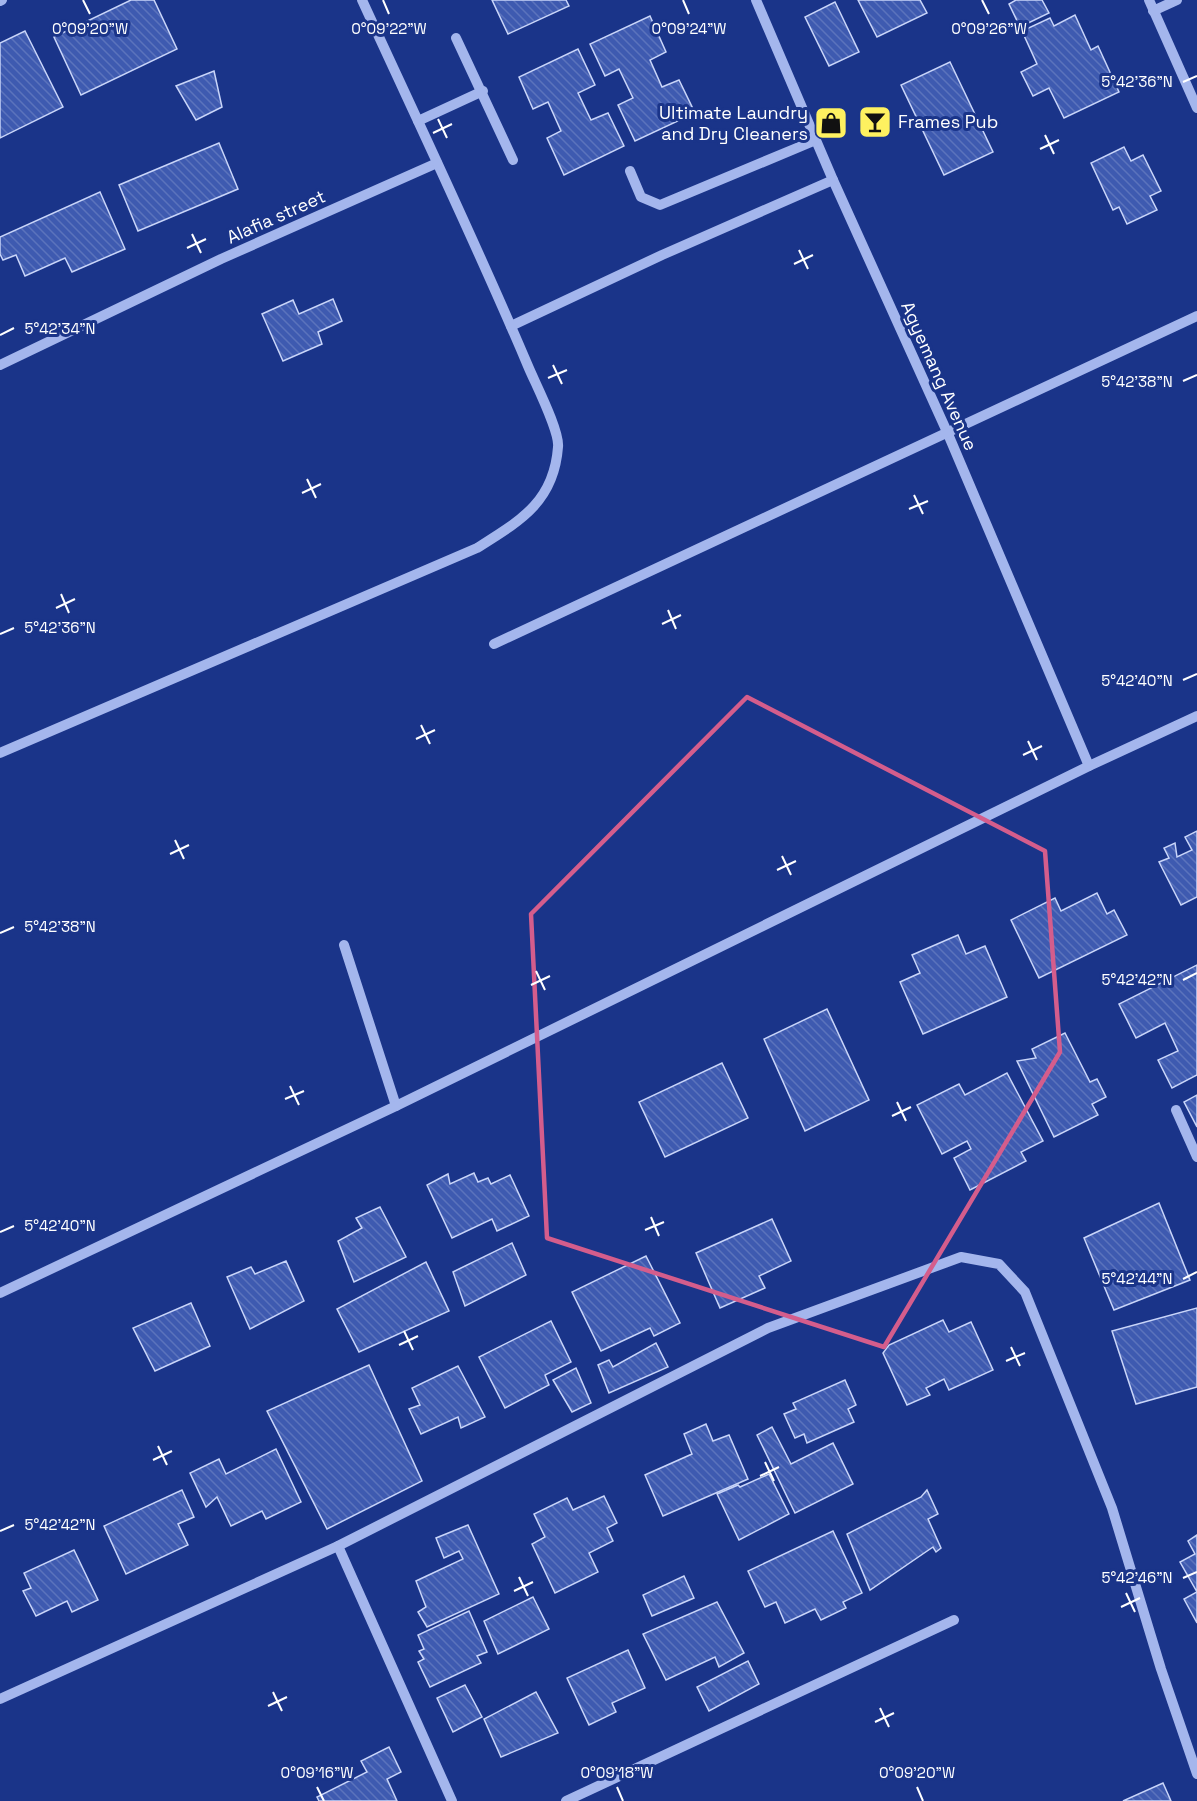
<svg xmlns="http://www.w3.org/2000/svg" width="1197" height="1801" font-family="'Space Grotesk',sans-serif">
  <defs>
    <pattern id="building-back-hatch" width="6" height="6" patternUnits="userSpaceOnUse" patternTransform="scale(1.5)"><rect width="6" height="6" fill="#3e5ab0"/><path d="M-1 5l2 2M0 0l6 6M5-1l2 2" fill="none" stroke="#5b73bc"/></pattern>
  </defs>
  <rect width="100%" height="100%" fill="#1a3489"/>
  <g fill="url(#building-back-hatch)" stroke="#c9d5f9" stroke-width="1.5">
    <polygon points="131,0 154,0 177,49 81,95 54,37"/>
    <polygon points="492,0 566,0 569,6 508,34"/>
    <polygon points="858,0 920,0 927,13 877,37"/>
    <polygon points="1016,0 1042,0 1049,13 1020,27 1009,4"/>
    <polygon points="835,2 859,52 829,66 805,17"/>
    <polygon points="1075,15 1091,50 1098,46 1119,92 1064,118 1049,88 1033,96 1021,72 1037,64 1022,31 1050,18 1054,26"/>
    <polygon points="650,16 666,52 650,60 662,87 679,80 695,113 635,141 618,105 633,98 619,69 605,76 590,44"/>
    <polygon points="25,31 63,107 0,138 0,43"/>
    <polygon points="578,49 595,85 578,93 591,120 608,113 624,146 564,175 547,138 561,131 548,102 533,109 519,77"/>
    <polygon points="950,62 993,152 944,175 901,85"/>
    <polygon points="214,71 222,107 196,120 176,86"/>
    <polygon points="219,143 238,189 138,231 119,185"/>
    <polygon points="1124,147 1131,161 1143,155 1161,191 1150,196 1157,210 1127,224 1119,207 1113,210 1091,163"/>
    <polygon points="100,192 125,249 72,272 65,258 25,276 16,255 3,260 0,254 0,237"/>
    <polygon points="333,299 342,321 318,332 322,344 283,361 262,314 293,300 299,314"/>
    <polygon points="1197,831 1197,897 1181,905 1159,862 1169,858 1164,848 1175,843 1177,857 1192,850 1185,837"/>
    <polygon points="1097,893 1107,914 1114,910 1127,935 1039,978 1011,920 1055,898 1061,911"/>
    <polygon points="958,935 966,954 985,946 1007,997 923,1034 900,982 920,973 912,955"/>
    <polygon points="1197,965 1197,1075 1172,1088 1158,1060 1178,1051 1165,1023 1136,1038 1119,1004"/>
    <polygon points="827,1009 869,1100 805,1131 764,1039"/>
    <polygon points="1065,1033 1090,1082 1097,1079 1106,1097 1092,1104 1098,1115 1054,1137 1017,1061 1036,1058 1032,1049"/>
    <polygon points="722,1063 748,1118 665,1157 639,1102"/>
    <polygon points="1007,1073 1043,1141 1021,1152 1026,1161 970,1190 954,1158 971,1149 967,1141 942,1154 917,1105 959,1084 965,1095"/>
    <polygon points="1197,1095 1197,1127 1184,1102"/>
    <polygon points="474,1173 478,1182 488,1178 491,1184 510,1175 529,1216 497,1231 492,1219 452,1238 427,1185 448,1174 450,1184"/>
    <polygon points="1159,1203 1190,1280 1114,1310 1084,1238"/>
    <polygon points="380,1207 406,1257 354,1282 338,1241 362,1228 356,1218"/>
    <polygon points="772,1219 791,1261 759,1276 765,1288 720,1308 696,1253"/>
    <polygon points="512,1243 526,1275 465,1306 453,1272"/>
    <polygon points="646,1256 680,1323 654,1336 650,1328 601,1351 572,1292"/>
    <polygon points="286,1261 304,1301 250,1329 227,1277 251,1267 255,1274"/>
    <polygon points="426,1262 449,1311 359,1352 337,1309"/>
    <polygon points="191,1303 210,1346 155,1371 133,1328"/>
    <polygon points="1197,1308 1197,1387 1136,1404 1112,1331"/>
    <polygon points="943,1320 949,1332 971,1322 993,1370 949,1390 944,1379 926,1388 930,1395 907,1405 883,1353 889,1345"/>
    <polygon points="551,1321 571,1362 545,1375 549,1385 505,1408 479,1357"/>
    <polygon points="656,1343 668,1367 609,1393 598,1365 609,1360 613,1367"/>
    <polygon points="369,1365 422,1481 327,1529 267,1411"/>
    <polygon points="458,1366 485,1417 461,1428 458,1417 421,1434 409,1409 420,1405 412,1388"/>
    <polygon points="576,1368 591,1403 572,1412 553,1380"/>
    <polygon points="845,1380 856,1405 848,1409 854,1422 807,1443 804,1434 795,1438 784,1414 796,1409 793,1403"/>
    <polygon points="706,1424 713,1441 729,1435 748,1479 663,1516 645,1475 692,1454 684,1434"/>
    <polygon points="772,1427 791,1464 833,1443 853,1484 795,1513 757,1435"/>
    <polygon points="276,1449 301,1502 266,1519 262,1511 231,1526 217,1497 206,1507 190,1473 219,1459 226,1474"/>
    <polygon points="769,1474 789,1514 739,1540 717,1494 738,1485 740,1487"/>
    <polygon points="182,1490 194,1517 178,1524 188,1545 126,1574 104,1526"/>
    <polygon points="927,1490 938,1514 928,1519 941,1548 936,1552 933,1547 870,1590 847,1534 921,1497"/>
    <polygon points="604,1496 617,1523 607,1528 613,1541 589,1553 598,1572 555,1593 532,1544 545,1537 534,1514 567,1498 573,1510"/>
    <polygon points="468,1525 499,1594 427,1627 418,1612 426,1607 416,1581 463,1559 459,1551 444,1558 436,1538"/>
    <polygon points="833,1531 862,1593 843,1602 846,1608 821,1620 815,1609 785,1623 776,1602 765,1607 748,1571"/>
    <polygon points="1197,1535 1197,1623 1184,1599 1197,1592 1180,1562 1195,1554 1188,1541"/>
    <polygon points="74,1550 98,1600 72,1612 67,1601 36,1616 23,1591 31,1588 24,1573"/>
    <polygon points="684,1576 694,1598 652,1616 643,1595"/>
    <polygon points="533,1597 549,1629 498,1654 484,1621"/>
    <polygon points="717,1602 744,1653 719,1667 715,1657 666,1680 643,1634"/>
    <polygon points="469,1611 487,1652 477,1656 481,1663 430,1687 418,1662 424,1659 419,1651 424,1649 418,1635"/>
    <polygon points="628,1650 645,1688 612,1703 616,1712 589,1725 567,1678"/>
    <polygon points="748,1661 759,1684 709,1711 697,1687"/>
    <polygon points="465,1685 482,1717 453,1732 437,1698"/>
    <polygon points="536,1692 558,1733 501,1757 484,1719"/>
    <polygon points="389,1747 401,1772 387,1779 397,1801 319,1801 317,1797 367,1772 361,1761"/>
    <polygon points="1163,1783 1171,1801 1123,1801"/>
  </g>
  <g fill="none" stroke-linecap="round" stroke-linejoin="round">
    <g stroke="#a4b6ed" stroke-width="10">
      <polyline points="756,0 833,180 948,434 1089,766"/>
      <polyline points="1149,0 1197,108"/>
      <polyline points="0,1 2,0"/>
      <polyline points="1153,11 1177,0"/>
      <polyline points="456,38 513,160"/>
      <polyline points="418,121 483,91"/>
      <polyline points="630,171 641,197 660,205 816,140"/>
      <polyline points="511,326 662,255 833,180"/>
      <polyline points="0,365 221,259 437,163"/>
      <polyline points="494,644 1197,316"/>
      <path d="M0 753 477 548C520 521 554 502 558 447 560 431 535 383 528 366 476 243 418 122 362 0"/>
      <polyline points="344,945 396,1106"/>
      <polyline points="1176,1110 1197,1157"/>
      <polyline points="0,1293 396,1106 1089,766 1197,716"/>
      <polyline points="338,1546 452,1801"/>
      <polyline points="0,1699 338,1546 768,1328 961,1257 999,1264 1025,1292 1112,1508 1161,1669 1197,1774"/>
      <polyline points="566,1801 954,1620"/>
    </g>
  </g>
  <path fill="none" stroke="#d45d8c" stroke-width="4.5" stroke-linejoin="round" d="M747 697 1045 851 1060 1052 884 1347 547 1238 531 914Z"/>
  <path fill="none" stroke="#fff" stroke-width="2" d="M83 0 90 14M383 0 389 14M683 0 689 14M982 0 989 14M1183 82 1197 76M438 119 447 138M433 133 452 124M1045 135 1054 154M1040 149 1059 140M192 234 201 253M187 248 206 239M799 250 808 269M794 264 813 255M0 335 14 328M553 365 562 384M548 378 567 370M1183 381 1197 375M307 479 316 498M302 493 321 484M914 495 923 514M909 509 928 501M61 594 69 613M56 608 75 599M668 610 676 629M662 624 681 615M0 634 14 628M1183 680 1197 674M421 725 430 744M416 739 435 730M1028 741 1037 760M1023 755 1042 746M175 840 184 859M170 854 189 845M782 856 791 875M777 870 796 861M0 933 14 927M536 971 545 990M1183 980 1197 973M531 985 550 976M290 1086 299 1105M285 1099 304 1091M897 1102 906 1121M892 1116 911 1107M651 1217 659 1236M645 1230 664 1222M0 1232 14 1226M1183 1279 1197 1272M404 1331 413 1350M399 1345 418 1336M1011 1347 1020 1366M1006 1361 1025 1353M158 1446 167 1465M153 1460 172 1451M765 1462 774 1481M760 1476 779 1467M0 1531 14 1525M519 1577 528 1596M1183 1578 1197 1572M514 1591 533 1582M1126 1593 1135 1612M1121 1607 1140 1598M273 1692 282 1711M268 1706 287 1697M880 1708 889 1727M875 1722 894 1713M317 1787 324 1801M617 1787 623 1801M917 1787 923 1801"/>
  <defs>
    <g id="bar-square" transform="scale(1.725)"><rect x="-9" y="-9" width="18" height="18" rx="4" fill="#fef160" stroke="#1a3489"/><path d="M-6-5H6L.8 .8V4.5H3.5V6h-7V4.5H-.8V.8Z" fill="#111"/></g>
    <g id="shop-square" transform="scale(1.725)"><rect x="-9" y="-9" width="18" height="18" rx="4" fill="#fef160" stroke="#1a3489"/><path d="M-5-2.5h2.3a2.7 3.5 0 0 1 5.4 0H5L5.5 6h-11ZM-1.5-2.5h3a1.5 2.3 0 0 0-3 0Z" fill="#111"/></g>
  </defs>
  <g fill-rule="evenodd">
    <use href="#bar-square" x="875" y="122"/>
    <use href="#shop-square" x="831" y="123"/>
  </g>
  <g text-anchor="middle" stroke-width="6" stroke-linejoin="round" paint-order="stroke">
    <g font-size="18" fill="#fff" stroke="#1a3489" text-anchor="end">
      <text x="808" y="119">Ultimate Laundry<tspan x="808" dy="21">and Dry Cleaners</tspan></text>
      <text x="898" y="128" text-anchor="start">Frames Pub</text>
    </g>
    <g font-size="18" fill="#fff" stroke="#1a3489">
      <text transform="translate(276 217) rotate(-24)" y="6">Alafia street</text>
      <text transform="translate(939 376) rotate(66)" y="6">Agyemang Avenue</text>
    </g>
  </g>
  <g font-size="15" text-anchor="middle" fill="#fff" stroke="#1a3489" stroke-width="6" stroke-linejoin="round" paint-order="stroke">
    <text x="90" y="34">0°09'20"W</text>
    <text x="389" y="34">0°09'22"W</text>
    <text x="689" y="34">0°09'24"W</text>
    <text x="989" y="34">0°09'26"W</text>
    <text x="1137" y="87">5°42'36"N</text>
    <text x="60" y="334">5°42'34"N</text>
    <text x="1137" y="387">5°42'38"N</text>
    <text x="60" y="633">5°42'36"N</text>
    <text x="1137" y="686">5°42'40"N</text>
    <text x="60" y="932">5°42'38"N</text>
    <text x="1137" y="985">5°42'42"N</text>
    <text x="60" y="1231">5°42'40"N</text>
    <text x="1137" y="1284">5°42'44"N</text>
    <text x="60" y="1530">5°42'42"N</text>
    <text x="1137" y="1583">5°42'46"N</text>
    <text x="317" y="1778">0°09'16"W</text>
    <text x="617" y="1778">0°09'18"W</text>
    <text x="917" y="1778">0°09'20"W</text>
  </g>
</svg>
